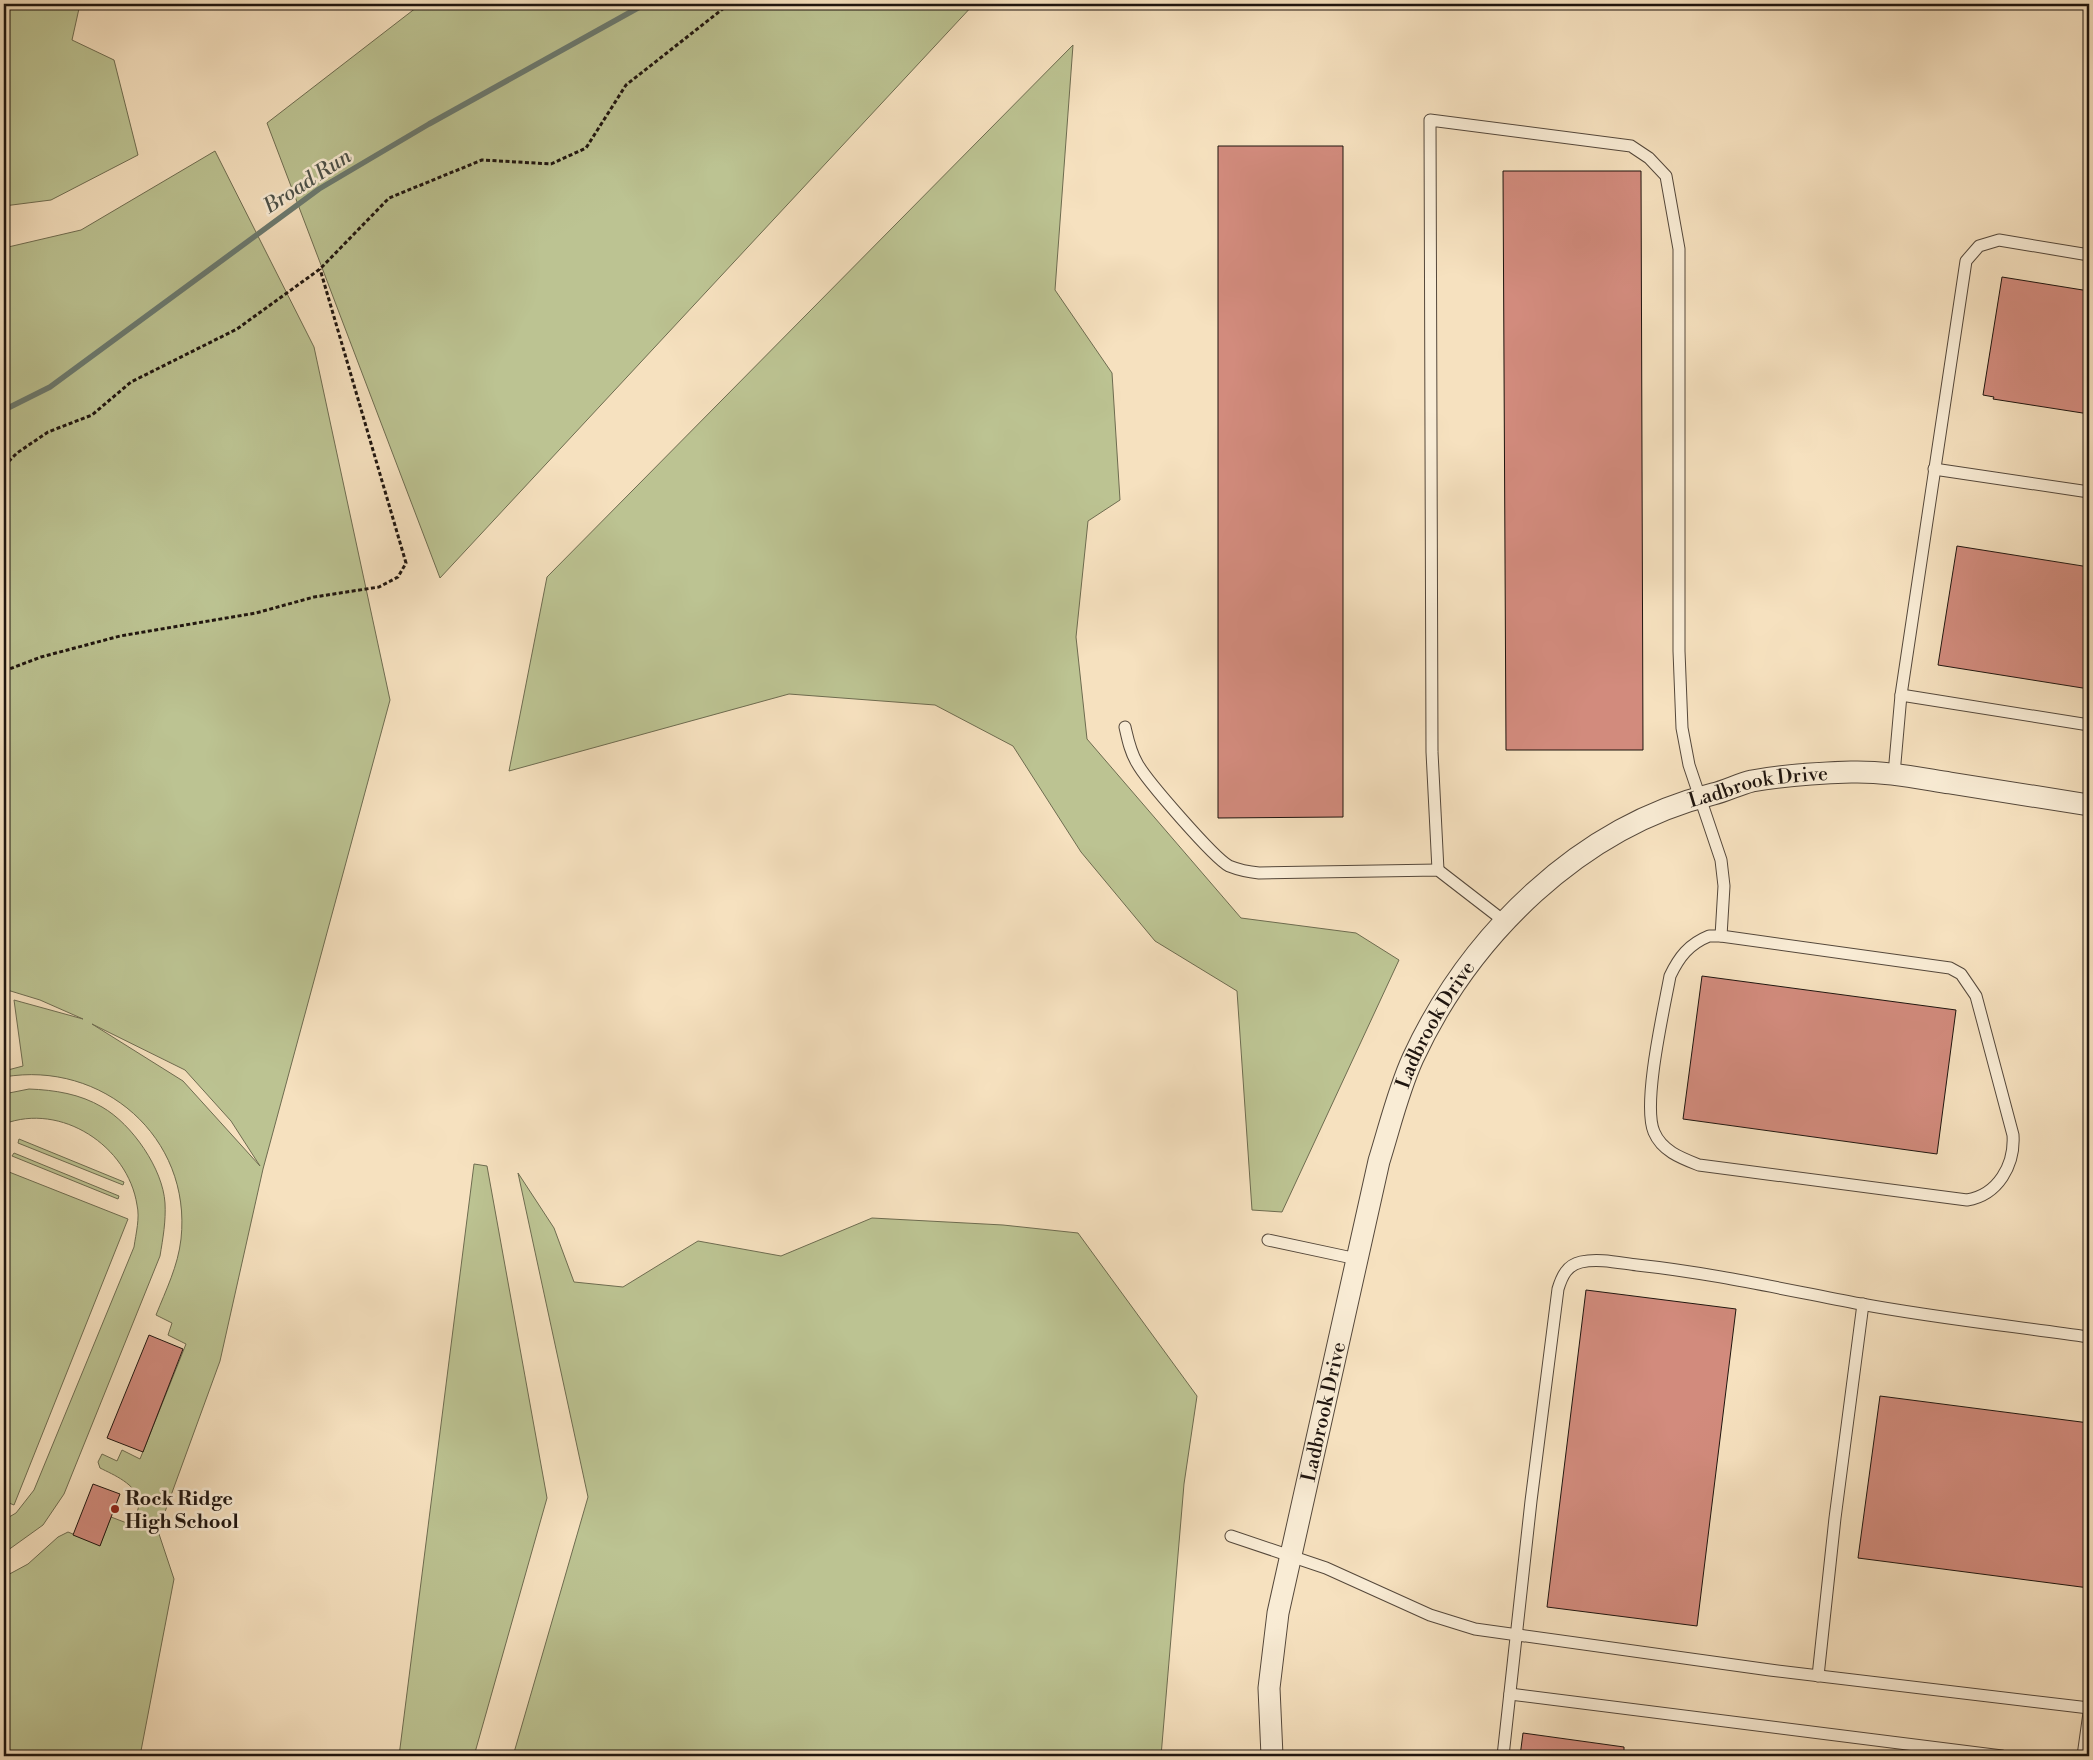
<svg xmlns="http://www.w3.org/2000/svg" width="2093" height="1760" font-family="'Libre Bodoni',serif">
  <rect width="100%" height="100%" fill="#f6e1bf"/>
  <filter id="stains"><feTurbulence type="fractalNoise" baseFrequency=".004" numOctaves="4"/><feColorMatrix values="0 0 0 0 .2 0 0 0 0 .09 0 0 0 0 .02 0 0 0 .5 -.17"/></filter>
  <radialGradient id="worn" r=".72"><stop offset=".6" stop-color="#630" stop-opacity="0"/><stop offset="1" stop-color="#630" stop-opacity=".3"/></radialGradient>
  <g fill="#bcc392" stroke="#6e6c50" fill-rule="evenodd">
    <polygon points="4,4 80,4 72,40 114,60 138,155 51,200 4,206"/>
    <polygon points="421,4 974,4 440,578 267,123"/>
    <polygon points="1073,45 1055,290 1112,373 1120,500 1088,521 1076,637 1087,739 1241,918 1356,933 1399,960 1282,1212 1252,1210 1237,991 1155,941 1081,852 1013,746 935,705 789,694 509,771 547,577"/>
    <path d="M215 151 314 347 390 700 263 1169 220 1361 158 1531 174 1579 140 1756H4V1577L28 1564 58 1537 68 1532 100 1545 111 1517 132 1525C134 1518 140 1508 139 1501 136 1484 114 1475 100 1468L98 1462 102 1454 117 1461 122 1450 140 1459 186 1344 168 1335 172 1323 156 1315C166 1290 178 1266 181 1239 192 1137 102 1060 4 1077V1071L23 1066 14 1000 83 1019 40 1000 4 989V248L81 230ZM92 1024 185 1070 231 1121 260 1166 183 1081Z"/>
    <path d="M29 1089C55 1090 80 1094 102 1107 132 1124 163 1169 165 1203 166 1221 163 1238 160 1256L64 1494 43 1525 4 1553V1520L16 1513 34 1490 134 1247C136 1233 140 1218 137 1205 128 1146 61 1102 4 1124V1094Z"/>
    <polygon points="19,1139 124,1182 123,1185 18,1143"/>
    <polygon points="14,1153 119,1196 118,1199 12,1156"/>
    <polygon points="474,1164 487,1166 547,1498 474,1756 399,1756"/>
    <polygon points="4,1170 128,1219 14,1505 4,1501"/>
    <polygon points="518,1173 554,1228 574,1282 623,1287 698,1241 781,1256 872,1218 1003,1225 1078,1233 1197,1396 1184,1484 1161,1756 513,1756 588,1497"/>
  </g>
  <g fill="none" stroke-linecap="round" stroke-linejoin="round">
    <polyline stroke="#6b7a70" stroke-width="5.5" points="4,410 50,387 319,189 429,124 645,4"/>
  </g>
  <g fill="#d28b7d" stroke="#1f150f">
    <polygon points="1218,146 1343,146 1343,817 1218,818"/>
    <polygon points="1503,171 1641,171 1643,750 1506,750"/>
    <polygon points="2002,277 2089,291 2089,414 1993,399 1994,397 1983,395"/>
    <polygon points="1957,546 2089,567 2089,689 1938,665"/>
    <polygon points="1702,976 1956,1010 1937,1154 1683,1119"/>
    <polygon points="1586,1290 1736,1309 1697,1626 1547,1607"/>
    <polygon points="149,1335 183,1349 143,1452 107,1438"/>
    <polygon points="1880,1396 2089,1423 2089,1588 1858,1558"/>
    <polygon points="93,1484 120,1494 100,1546 73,1535"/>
    <polygon points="1523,1733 1624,1747 1624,1756 1520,1756"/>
  </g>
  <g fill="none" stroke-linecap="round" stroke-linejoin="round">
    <g stroke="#55483b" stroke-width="13">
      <g id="lane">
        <polyline points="1934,469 2089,492"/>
        <polyline points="1901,695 2089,725"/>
        <path d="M1125 727C1128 740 1130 751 1137 763 1146 780 1214 858 1229 866 1239 870 1249 872 1259 873L1438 870 1504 921"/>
        <polyline points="1894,774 1901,695 1966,261 1979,246 1999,240 2089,255"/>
        <polyline points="1438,870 1432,752 1430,120 1631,146 1649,158 1666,176 1679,249 1679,651 1682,728 1689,765 1721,860 1724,886 1721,936"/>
        <path d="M1709 936H1721L1950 968 1961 974 1976 996 2013 1135C2015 1165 1998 1195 1967 1200L1699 1165C1681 1158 1662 1151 1654 1132 1642 1104 1664 1009 1670 976 1679 957 1689 944 1709 936Z"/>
        <polyline points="1268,1240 1357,1259"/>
        <polyline points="1231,1536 1326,1568 1430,1615 1475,1629 1770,1670 2089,1708"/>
        <polyline points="1818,1676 1835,1518 1863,1304"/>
        <polyline points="1510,1694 2002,1756"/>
        <path d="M1503 1756 1531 1501 1558 1289C1562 1276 1567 1265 1581 1262 1599 1258 1620 1263 1637 1265 1713 1273 1786 1290 1861 1304 1936 1318 2013 1326 2089 1337"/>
        <polyline points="2083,1756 2089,1713"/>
      </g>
    </g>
    <g stroke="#55483b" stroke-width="23">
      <g id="street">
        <path id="s1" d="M1272 1756 1269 1688 1278 1613 1379 1161C1390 1126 1398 1091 1413 1058 1470 935 1580 827 1713 794 1726 791 1739 784 1752 781 1784 775 1819 773 1851 772 1885 771 1918 778 1950 783 1997 790 2043 798 2089 805"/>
      </g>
    </g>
    <g stroke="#1f150f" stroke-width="3" stroke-dasharray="4 2.5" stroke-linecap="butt">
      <polyline points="4,466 17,453 48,432 92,415 131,382 237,329 320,269 389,198 482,160 551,164 586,148 626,85 729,4"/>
      <polyline points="4,671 41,657 120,636 256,613 314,597 379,587 398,577 406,563 320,269"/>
    </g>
    <use href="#lane" stroke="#f9ecd5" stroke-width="11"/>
    <use href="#street" stroke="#f9ecd5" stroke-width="21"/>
  </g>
  <circle fill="#8f2418" stroke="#f9ecd5" stroke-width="2" cx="115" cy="1509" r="5"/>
  <g text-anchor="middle" stroke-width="5" stroke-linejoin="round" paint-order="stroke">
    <g font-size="20" fill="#1f150f" stroke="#f9ecd5">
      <text dy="7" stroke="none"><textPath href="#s1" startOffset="1174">Ladbrook Drive</textPath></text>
      <text dy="7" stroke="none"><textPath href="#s1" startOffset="755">Ladbrook Drive</textPath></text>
      <text dy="7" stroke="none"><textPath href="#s1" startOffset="350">Ladbrook Drive</textPath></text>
    </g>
    <g font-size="20" font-weight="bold" fill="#1f150f" stroke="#f9ecd5" text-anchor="start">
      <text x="125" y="1505">Rock Ridge<tspan x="125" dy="23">High School</tspan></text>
    </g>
    <g font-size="21" font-style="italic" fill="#4b5048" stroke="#f9ecd5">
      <text transform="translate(307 181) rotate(-33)" y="7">Broad Run</text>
    </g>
  </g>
  <rect width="2093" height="1760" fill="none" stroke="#f6e1bf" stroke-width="20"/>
  <rect x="5" y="5" width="2083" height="1750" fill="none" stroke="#1f150f" stroke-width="2.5"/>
  <rect x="10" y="10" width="2073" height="1740" fill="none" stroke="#1f150f"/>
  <rect width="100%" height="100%" filter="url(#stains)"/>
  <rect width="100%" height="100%" fill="url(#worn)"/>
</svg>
